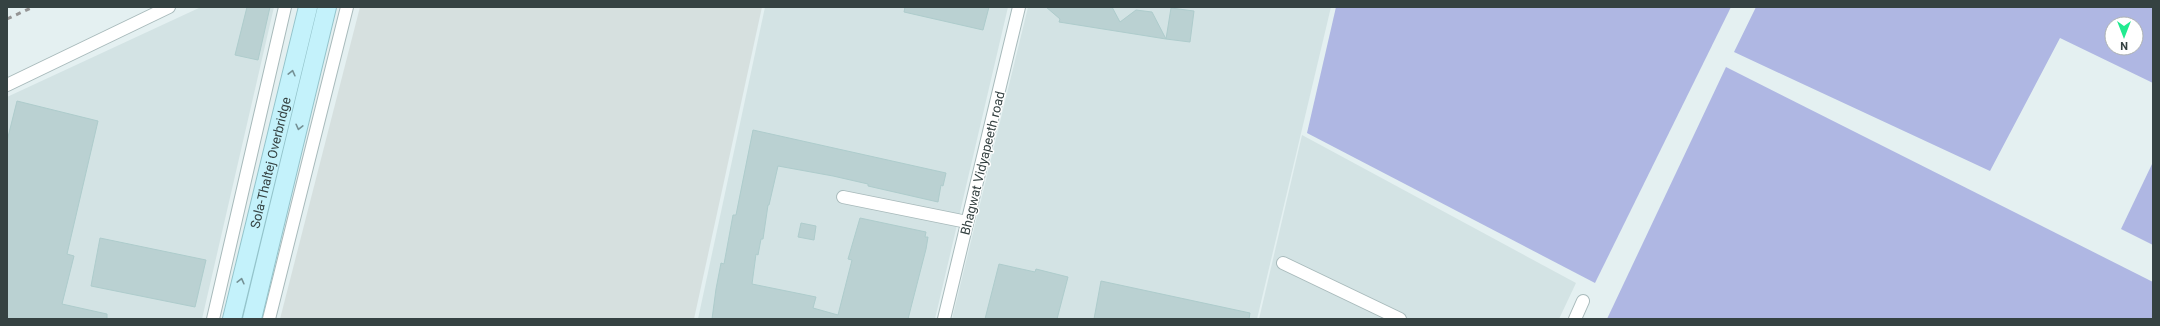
<svg xmlns="http://www.w3.org/2000/svg" width="2160" height="326" font-family="Roboto,sans-serif">
  <rect width="100%" height="100%" fill="#e4f0f1"/>
  <g fill="#d3e3e4">
    <polygon points="201,7 274,7 202,319 7,319 7,97"/>
    <polygon points="765,7 1008,7 935,319 698,319"/>
    <polygon points="1028,7 1331,7 1257,319 952,319"/>
    <polygon points="1302,135 1576,283 1559,319 1259,319"/>
  </g>
  <polygon fill="#d6e0df" points="360,7 762,7 694,319 280,319"/>
  <g fill="#afb7e3" fill-rule="evenodd">
    <polygon points="1336,7 1731,7 1595,283 1307,133"/>
    <path d="M1756 7H2153V83L2060 38 1990 171 1734 52ZM2112 24H2136V48H2112Z"/>
    <polygon points="1726,67 2153,282 2153,319 1607,319"/>
    <polygon points="2153,162 2153,245 2121,229"/>
  </g>
  <g fill="#bad1d2" stroke="#aecccc">
    <polygon points="247,7 270,7 258,60 235,55"/>
    <polygon points="905,7 989,7 983,30 904,12"/>
    <polygon points="1046,7 1112,7 1120,22 1136,10 1152,12 1166,39 1059,22 1060,19"/>
    <polygon points="1171,8 1194,11 1190,42 1166,39"/>
    <polygon points="17,101 98,121 67,254 74,256 62,304 107,314 107,319 7,319 7,141"/>
    <polygon points="753,130 946,173 943,186 941,185 938,202 868,186 868,184 833,176 778,166 769,205 768,205 763,239 761,239 758,255 756,254 752,284 816,297 813,308 838,315 852,260 848,259 860,218 926,232 925,237 928,237 926,249 908,319 712,319 716,289 721,263 724,264 733,215 736,215"/>
    <polygon points="801,223 816,226 814,240 798,237"/>
    <polygon points="100,238 206,260 195,307 91,286"/>
    <polygon points="999,264 1035,272 1036,269 1068,277 1057,319 985,319"/>
    <polygon points="1101,281 1250,313 1249,319 1094,319"/>
  </g>
  <g fill="none" stroke-linecap="round" stroke-linejoin="round">
    <g stroke="#a8babb" stroke-width="14">
      <g id="street">
        <polyline points="7,85 169,7"/>
        <polyline points="843,197 967,222"/>
        <polyline points="1283,263 1400,319"/>
        <polyline points="213,319 285,7"/>
        <polyline points="269,319 347,7"/>
        <polyline points="944,319 1019,7"/>
        <polyline points="1575,319 1583,301"/>
      </g>
    </g>
    <g stroke="#94c4cb" stroke-width="20">
      <g id="secondary">
        <path id="s1" d="M232 319 308 7"/>
        <polyline points="252,319 327,7"/>
      </g>
    </g>
    <use href="#street" stroke="#fff" stroke-width="12"/>
    <use href="#secondary" stroke="#c4f2fb" stroke-width="18"/>
    <polyline stroke="#949494" stroke-width="3" stroke-dasharray="5 5" stroke-linecap="butt" points="7,19 33,7"/>
  </g>
  <defs><path id="oneway-chevron" d="M-2-3.5L2.5 0L-2 3.5" fill="none" stroke-width="1.6" stroke-linecap="round" stroke-linejoin="round"/></defs>
  <g stroke="#759195">
    <use href="#oneway-chevron" transform="translate(292 73) rotate(-76)"/>
    <use href="#oneway-chevron" transform="translate(299 127) rotate(104)"/>
    <use href="#oneway-chevron" transform="translate(241 281) rotate(-76)"/>
  </g>
  <g text-anchor="middle" stroke-width="3" stroke-linejoin="round" paint-order="stroke">
    <g font-size="13" fill="#354242" stroke="#fff">
      <text dy="5" stroke="none"><textPath href="#s1" startOffset="161">Sola-Thaltej Overbridge</textPath></text>
      <text transform="translate(982 163) rotate(-76)" y="5">Bhagwat Vidyapeeth road</text>
    </g>
  </g>
  <rect width="2160" height="326" fill="none" stroke="#354242" stroke-width="16"/>
  <g transform="translate(2124 36) rotate(180)"><circle r="19" fill="#ffffff" stroke="#aeb3b3"/>
  <path d="M0-3L7 15L0 10L-7 15Z" fill="#21eb90"/>
  <text y="-6" font-size="11" font-weight="bold" text-anchor="middle" fill="#354242">N</text>
  </g>
</svg>
